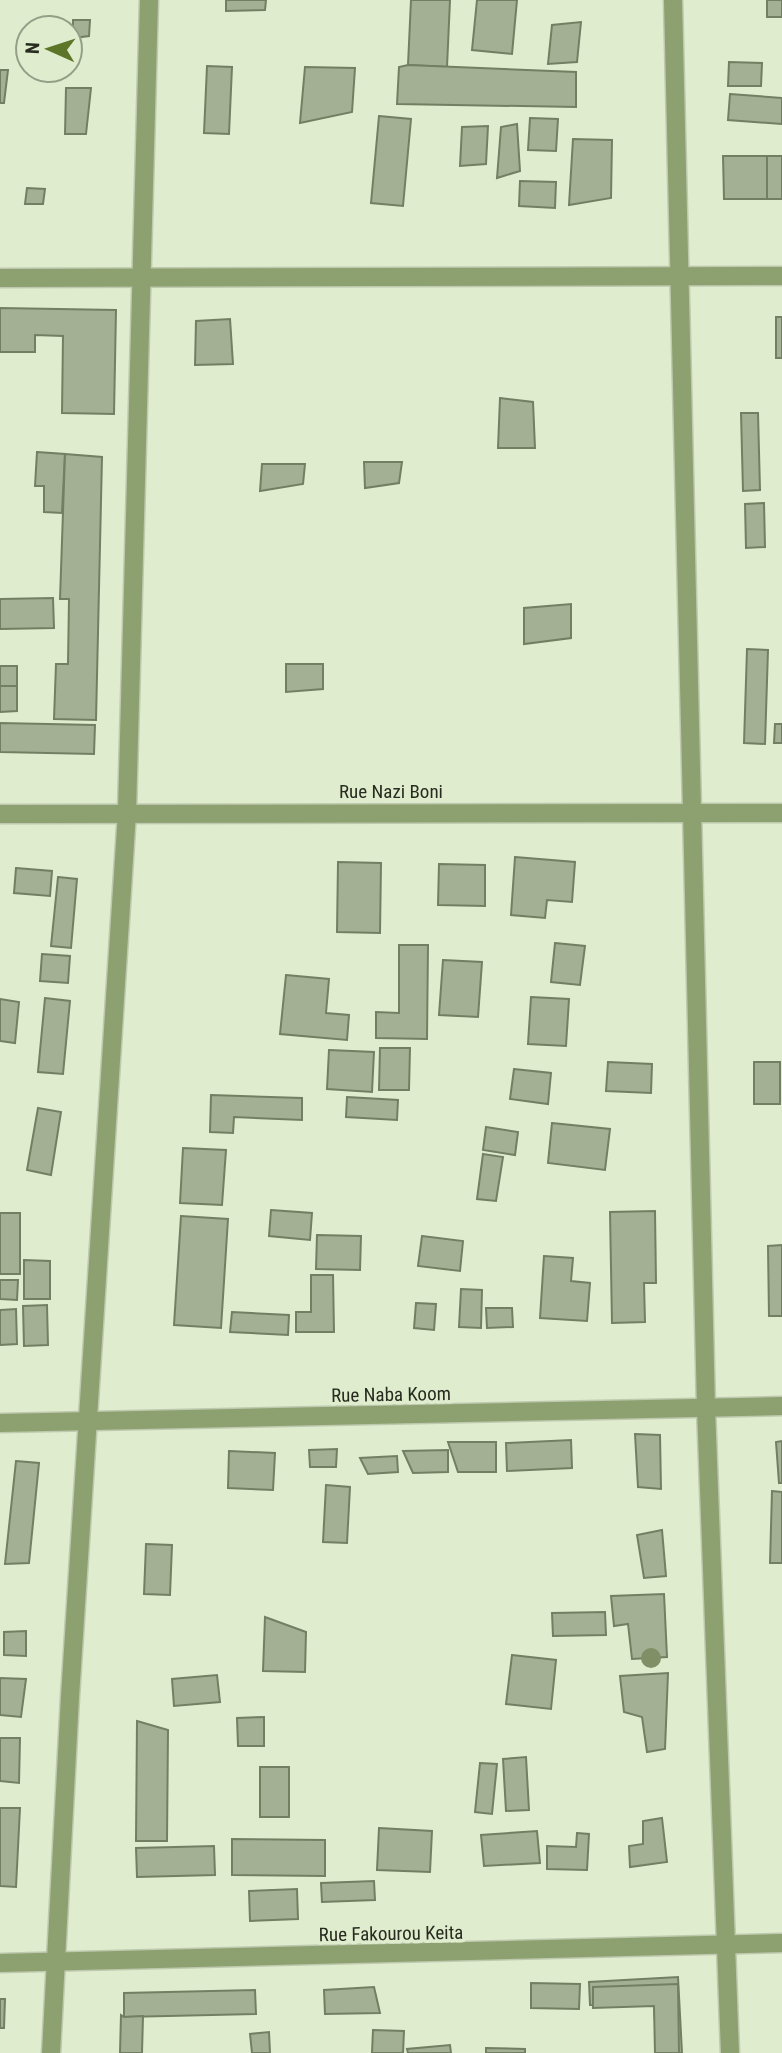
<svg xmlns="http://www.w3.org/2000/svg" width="782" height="2053" font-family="'Roboto Condensed',sans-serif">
  <rect width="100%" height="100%" fill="#dfeccd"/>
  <g fill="#a4b093" stroke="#737f63" stroke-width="2">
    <polygon points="226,0 266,0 265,10 226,11"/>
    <polygon points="411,0 450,0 447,67 408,65"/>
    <polygon points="477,0 517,0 512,54 472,50"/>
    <rect x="767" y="0" width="15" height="17"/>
    <polygon points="73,20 90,20 89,36 73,38"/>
    <polygon points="581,22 577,62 548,64 552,25"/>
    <polygon points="729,62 762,63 761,86 728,86"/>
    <polygon points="408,65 576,72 576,107 397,104 399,67"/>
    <polygon points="207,66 232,67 229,134 204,133"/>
    <polygon points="305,67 355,68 352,112 300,123"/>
    <polygon points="0,70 8,70 4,103 0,103"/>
    <polygon points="66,88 91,88 86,134 65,134"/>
    <polygon points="730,94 782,98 782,124 728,120"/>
    <polygon points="379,116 411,119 403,206 371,203"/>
    <polygon points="530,118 558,119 556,151 528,150"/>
    <polygon points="517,124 520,171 497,178 501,127"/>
    <polygon points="488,126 486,164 460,166 462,127"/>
    <polygon points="573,139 612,140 611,198 569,205"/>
    <polygon points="723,156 767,156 767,199 724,199"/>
    <rect x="767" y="156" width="15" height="43"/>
    <polygon points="520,181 556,182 555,208 519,206"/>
    <polygon points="27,188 45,189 43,204 25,204"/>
    <polygon points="0,308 116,310 114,414 62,413 63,336 35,335 35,352 0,352"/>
    <rect x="776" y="317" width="6" height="41"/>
    <polygon points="230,319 233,364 195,365 196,321"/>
    <polygon points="500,398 533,402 535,448 498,448"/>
    <polygon points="741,413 758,413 760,490 743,491"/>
    <polygon points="37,452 65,454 62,513 44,512 44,486 35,486"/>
    <polygon points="65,454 102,457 96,720 54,719 56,664 68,664 69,599 60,599"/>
    <polygon points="364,462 402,462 399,483 365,488"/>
    <polygon points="262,464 305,464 303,484 260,491"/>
    <polygon points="764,503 765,547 746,548 745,504"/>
    <polygon points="53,598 54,628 0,629 0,599"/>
    <polygon points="571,604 571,638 524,644 524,608"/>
    <polygon points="747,649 768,650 765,744 744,743"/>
    <polygon points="286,664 323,664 323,689 286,692"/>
    <rect x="0" y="666" width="17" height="20"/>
    <polygon points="0,686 17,686 17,711 0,712"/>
    <polygon points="0,723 95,725 94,754 0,752"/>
    <polygon points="775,724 782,724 782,743 774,743"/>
    <polygon points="515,857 575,862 572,902 547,900 545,918 511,915"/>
    <polygon points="338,862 381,863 380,933 337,932"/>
    <polygon points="439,864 485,865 485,906 438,905"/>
    <polygon points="16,868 52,871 50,896 14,893"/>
    <polygon points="58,877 77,879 71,948 51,946"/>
    <polygon points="555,943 585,946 580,985 551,982"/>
    <polygon points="399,945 428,945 427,1039 376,1038 376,1012 399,1013"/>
    <polygon points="42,954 70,956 68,983 40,981"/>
    <polygon points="443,960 482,962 478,1017 439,1015"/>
    <polygon points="286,975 329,979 326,1013 349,1015 347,1040 280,1034"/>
    <polygon points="531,997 569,999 566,1046 528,1044"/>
    <polygon points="45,998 70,1001 63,1074 38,1072"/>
    <polygon points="0,999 19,1002 15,1043 0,1041"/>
    <polygon points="380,1048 410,1048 409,1090 379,1090"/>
    <polygon points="329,1050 374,1052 372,1092 327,1089"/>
    <polygon points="608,1062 652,1064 651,1093 606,1091"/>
    <rect x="754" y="1062" width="26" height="42"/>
    <polygon points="514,1069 551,1073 548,1104 510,1099"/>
    <polygon points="211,1095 302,1098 302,1120 234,1117 233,1133 210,1132"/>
    <polygon points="347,1097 398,1100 397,1120 346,1117"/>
    <polygon points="38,1108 61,1112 51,1175 27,1170"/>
    <polygon points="552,1123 610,1129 605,1170 548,1163"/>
    <polygon points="486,1127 518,1132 515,1155 483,1150"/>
    <polygon points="183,1148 226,1150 222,1205 180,1203"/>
    <polygon points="483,1154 503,1157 496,1201 477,1199"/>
    <polygon points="271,1210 312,1213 310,1240 269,1236"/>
    <polygon points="655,1211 656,1283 644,1283 645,1322 612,1323 610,1212"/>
    <rect x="0" y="1213" width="20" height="61"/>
    <polygon points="181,1216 228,1219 221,1328 174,1325"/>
    <polygon points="317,1235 361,1236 360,1270 316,1269"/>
    <polygon points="422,1236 463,1241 460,1271 418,1266"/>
    <polygon points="782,1245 782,1316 769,1316 768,1246"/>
    <polygon points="544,1256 573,1258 571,1281 590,1283 587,1321 540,1318"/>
    <polygon points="24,1260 50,1261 50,1299 24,1299"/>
    <polygon points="311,1275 333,1275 334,1332 296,1332 296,1312 311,1312"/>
    <polygon points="0,1280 18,1280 17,1300 0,1299"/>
    <polygon points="461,1289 482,1290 481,1328 459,1327"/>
    <polygon points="416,1303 436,1304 434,1330 414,1328"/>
    <polygon points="47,1305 48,1345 24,1346 23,1306"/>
    <polygon points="486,1308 512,1308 513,1327 487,1328"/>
    <polygon points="16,1309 17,1344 0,1345 0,1310"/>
    <polygon points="232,1312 289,1315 288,1335 230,1332"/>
    <polygon points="635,1434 660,1435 661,1489 638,1487"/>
    <polygon points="571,1440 572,1468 507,1471 506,1443"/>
    <polygon points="782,1441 782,1483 779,1483 776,1442"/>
    <polygon points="448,1442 496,1442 496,1472 458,1472"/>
    <polygon points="337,1449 336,1467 310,1467 309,1450"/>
    <polygon points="448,1450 448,1472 413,1473 403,1451"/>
    <polygon points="229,1451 275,1453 273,1490 228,1488"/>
    <polygon points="397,1456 398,1472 368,1474 360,1458"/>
    <polygon points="16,1461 39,1463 29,1563 5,1564"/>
    <polygon points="326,1485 350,1487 347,1543 323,1542"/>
    <polygon points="772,1491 782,1492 782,1563 770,1563"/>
    <polygon points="662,1530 666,1576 644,1578 637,1535"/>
    <polygon points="146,1544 172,1545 170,1595 144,1594"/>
    <polygon points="664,1594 667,1657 632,1659 628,1624 614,1626 611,1596"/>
    <polygon points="605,1612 606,1635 553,1636 552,1613"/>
    <polygon points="265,1617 306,1632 305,1672 263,1671"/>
    <polygon points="26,1631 26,1656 4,1655 4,1632"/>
    <polygon points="512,1655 556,1660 551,1709 506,1704"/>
    <polygon points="668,1673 665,1749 647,1752 642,1717 624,1712 620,1676"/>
    <polygon points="217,1675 220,1702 174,1706 172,1679"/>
    <polygon points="0,1678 26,1679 21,1717 0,1715"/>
    <polygon points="264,1717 264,1746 238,1746 237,1718"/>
    <polygon points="137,1721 168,1730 167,1841 136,1841"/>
    <polygon points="0,1738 20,1738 19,1783 0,1781"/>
    <polygon points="526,1757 529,1810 506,1811 503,1759"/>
    <polygon points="480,1763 497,1764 492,1814 475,1812"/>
    <rect x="260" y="1767" width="29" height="50"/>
    <polygon points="0,1808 20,1808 16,1887 0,1886"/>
    <polygon points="662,1818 667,1862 630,1867 629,1846 643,1844 643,1821"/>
    <polygon points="379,1828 432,1831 430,1872 377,1870"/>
    <polygon points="537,1831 540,1863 484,1866 481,1835"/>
    <polygon points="577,1833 589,1834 587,1870 547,1869 547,1846 576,1847"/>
    <polygon points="232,1839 325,1840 325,1876 232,1875"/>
    <polygon points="214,1846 215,1875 137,1877 136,1848"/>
    <polygon points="374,1881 375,1900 322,1902 321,1883"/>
    <polygon points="297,1889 298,1919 250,1921 249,1891"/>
    <polygon points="678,1977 682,2053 657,2053 654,2006 590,2005 589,1982"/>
    <polygon points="531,1983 580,1984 579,2009 531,2008"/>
    <polygon points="678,1984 679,2053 655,2053 654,2006 593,2008 593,1987"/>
    <polygon points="374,1987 380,2013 325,2014 324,1990"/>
    <polygon points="255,1990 256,2014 124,2017 124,1993"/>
    <polygon points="0,1999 5,1999 4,2028 0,2028"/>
    <polygon points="121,2015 124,2017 143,2016 142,2053 120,2053"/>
    <polygon points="373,2030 404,2031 403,2053 372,2053"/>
    <polygon points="269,2032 270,2053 252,2053 250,2034"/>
    <polygon points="450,2045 451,2053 408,2053 407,2049"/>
    <polygon points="486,2048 525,2049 525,2053 486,2053"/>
  </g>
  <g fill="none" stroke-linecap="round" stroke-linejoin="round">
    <g stroke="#bec9ae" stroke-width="21">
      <g id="street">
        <polyline points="673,0 706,1408 730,2053"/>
        <polyline points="0,278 782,276"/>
        <polyline points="0,814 782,813"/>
        <polyline points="0,1423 782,1406"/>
        <polyline points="0,1963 782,1943"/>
        <polyline points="51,2053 70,1697 127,812 149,0"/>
      </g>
    </g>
    <use href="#street" stroke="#8da070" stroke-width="18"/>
  </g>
  <circle fill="#808f65" cx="651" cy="1658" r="10"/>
  <g text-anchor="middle" stroke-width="7" stroke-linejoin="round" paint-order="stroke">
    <g font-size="19" fill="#272b20" stroke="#dfeccd">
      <text x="391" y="798">Rue Nazi Boni</text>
      <text transform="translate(391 1394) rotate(-1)" y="7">Rue Naba Koom</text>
      <text transform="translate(391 1933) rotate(-1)" y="7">Rue Fakourou Keita</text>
    </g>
  </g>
  <g transform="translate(49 49) rotate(273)"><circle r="33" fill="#dfeccd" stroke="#959f88" stroke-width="2"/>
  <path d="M0-5L12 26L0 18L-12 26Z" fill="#5c7528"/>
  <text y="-10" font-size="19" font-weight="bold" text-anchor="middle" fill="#272b20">N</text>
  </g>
</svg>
